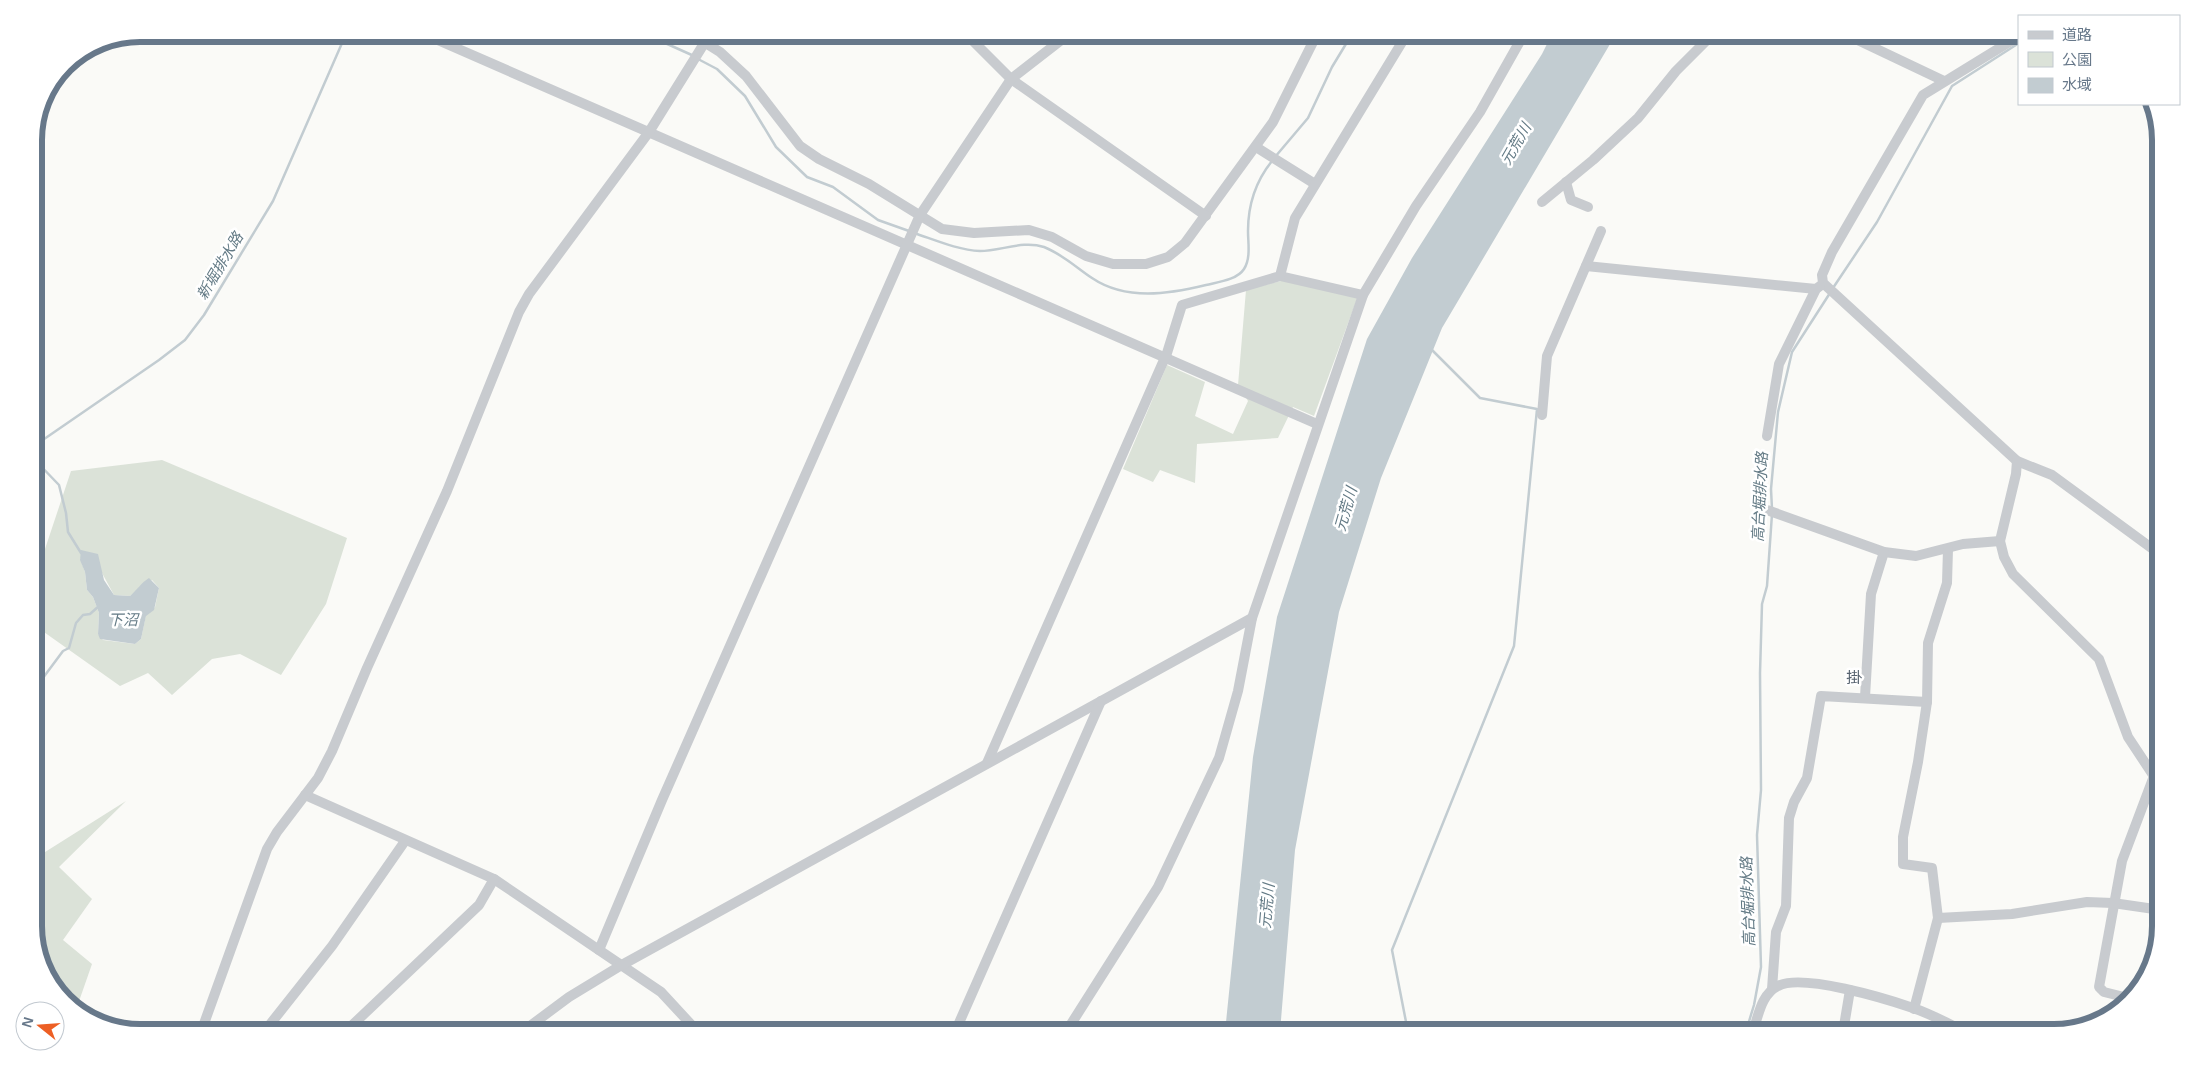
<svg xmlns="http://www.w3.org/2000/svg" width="2195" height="1066" font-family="Helvetica,'Noto Sans JP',sans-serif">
  <rect width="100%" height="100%" fill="#fafaf7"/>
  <g fill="#dbe2d8" fill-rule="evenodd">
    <polygon points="1285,280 1358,296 1314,416 1293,407 1278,438 1197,444 1195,483 1160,470 1153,482 1123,469 1167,365 1205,382 1195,416 1233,434 1248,401 1238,385 1246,290"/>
    <path d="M162 460 347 538 326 604 281 675 240 654 212 659 172 695 148 673 120 686 34 625V582L71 471ZM80 558 102 573 114 595 130 596 152 580 159 588 155 607 146 615 141 639 135 644 103 640 98 634 99 613 93 597 87 590 85 572Z"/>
    <polygon points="126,801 59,867 92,899 63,940 92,964 77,1007 52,985 34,933 34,859"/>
  </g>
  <g fill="#c2ccd1">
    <polygon points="1552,34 1616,34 1442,328 1381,478 1339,612 1295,850 1280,1032 1225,1032 1253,757 1277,617 1367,339 1412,258 1542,54"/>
    <path d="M81 550 98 554 104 580 114 595 130 596C137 590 141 583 149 578L159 588 154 610 146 616 141 639 135 644 100 639 98 634 99 613 93 597 87 590 85 572 80 560Z"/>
  </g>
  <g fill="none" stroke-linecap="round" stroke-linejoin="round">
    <g stroke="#c2ccd1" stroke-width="2.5">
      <polyline points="645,34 694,56"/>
      <polyline points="698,59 717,69 745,96 776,147 807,177 833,187 878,220 909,231"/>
      <polyline points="1275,157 1308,118 1332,67 1352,34"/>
      <path d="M914 233C935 240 958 250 980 251 1001 251 1023 240 1044 247 1062 254 1077 268 1092 278 1126 301 1169 294 1206 285 1218 282 1237 280 1244 269 1251 258 1248 243 1248 231 1248 204 1255 182 1272 161"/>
      <polyline points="1833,288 1877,222 1952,86 2019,43"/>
      <polyline points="34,446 159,360 185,340 204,315 273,201 346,34"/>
      <polyline points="34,459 59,485 66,513 68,532 81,553"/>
      <polyline points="1772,509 1771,489 1778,412 1792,352 1830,293"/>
      <polyline points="34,690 63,651 69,648 76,623 83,615 90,614 99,606"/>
      <polyline points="1747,1028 1754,1005 1761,967 1757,835 1761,790 1760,673 1762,604 1767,586 1772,514"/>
      <polyline points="1408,1032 1392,950 1514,646 1537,409 1480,398 1432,350"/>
    </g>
    <g stroke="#c8cbcf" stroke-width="10">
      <polyline points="424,34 1317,424"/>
      <polyline points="675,34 704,42 720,52 746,76 800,146 819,159 869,184 942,229 974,233 1029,230 1052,237 1086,256 1113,264 1146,264 1168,257 1185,243 1273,122 1317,34"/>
      <polyline points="966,34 1011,79 1206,216"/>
      <polyline points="1508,34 1521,40"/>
      <polyline points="1845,34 1944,81"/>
      <polyline points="2003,34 2011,41"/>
      <polyline points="2019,36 1923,95 1832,252 1822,275 1823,283 2017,461 2052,475 2161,555"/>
      <polyline points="1256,147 1315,184"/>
      <polyline points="1566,182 1571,200 1588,207"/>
      <polyline points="1542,202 1593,160 1638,118 1676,71 1713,34"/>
      <polyline points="1586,266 1816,289"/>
      <polyline points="1280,276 1363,295"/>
      <polyline points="1542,415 1547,356 1601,231"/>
      <polyline points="1767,436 1779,364 1816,289 1820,286"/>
      <polyline points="2017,461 2016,474 2000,541 2004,557 2013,574 2099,659 2128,737 2161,787"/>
      <polyline points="1767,510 1884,552 1916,556 1963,544 2000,541"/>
      <polyline points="1865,697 1871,594 1884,552"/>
      <polyline points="987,763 1167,353 1182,305 1280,276 1295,218 1407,34"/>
      <polyline points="305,795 494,879 661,992 698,1032"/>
      <polyline points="1938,918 2012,914 2087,902 2113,903 2161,910"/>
      <polyline points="599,950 662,800 920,215 1011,79 1069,34"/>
      <polyline points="1772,989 1776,932 1786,906 1789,818 1794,802 1807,778 1821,696 1927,702"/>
      <polyline points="2128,998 2104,992 2099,987 2122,861 2154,776"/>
      <polyline points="1914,1009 1938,918 1932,868 1903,864 1903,837 1918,762 1927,702 1928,643 1947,583 1948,549"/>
      <polyline points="90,1018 107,1024"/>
      <polyline points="205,1024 224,1032"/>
      <path d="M1738 1031H1750L1754 1028C1759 1013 1762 994 1778 986 1802 973 1887 999 1913 1008 1931 1014 1949 1024 1966 1032"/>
      <polyline points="201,1032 267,849 277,832 318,778 332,751 367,668 447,491 519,312 529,294 649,132 710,34"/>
      <polyline points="264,1032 332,946 405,841"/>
      <polyline points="345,1032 479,905 494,879"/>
      <polyline points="522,1032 569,997 620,966 1252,618"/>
      <polyline points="955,1032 1101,701"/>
      <polyline points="1066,1032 1158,887 1219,758 1238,691 1252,618 1363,295 1416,206 1480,112 1524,34"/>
      <polyline points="1843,1032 1850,990"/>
    </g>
  </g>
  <g text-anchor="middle" stroke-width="5" stroke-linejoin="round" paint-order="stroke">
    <g font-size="15" font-style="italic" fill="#637a85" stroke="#fff">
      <text transform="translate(1516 144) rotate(-60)" y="5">元荒川</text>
      <text transform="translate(220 266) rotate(-59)" y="5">新堀排水路</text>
      <text transform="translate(1760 497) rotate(-87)" y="5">高台堀排水路</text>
      <text transform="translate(1346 509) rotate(-74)" y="5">元荒川</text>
      <text x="123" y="625">下沼</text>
      <text transform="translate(1748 902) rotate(-92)" y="5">高台堀排水路</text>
      <text transform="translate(1267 906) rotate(-85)" y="5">元荒川</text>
    </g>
    <g font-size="16" fill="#56626f" stroke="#fff">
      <text x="1854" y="683">掛</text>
    </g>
  </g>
  <path d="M0 0H2195V1066H0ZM140 42H2054A98 98 0 0 1 2152 140V926A98 98 0 0 1 2054 1024H140A98 98 0 0 1 42 926V140A98 98 0 0 1 140 42Z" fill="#fff" fill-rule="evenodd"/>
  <path fill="none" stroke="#67788a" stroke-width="6" d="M140 42H2054A98 98 0 0 1 2152 140V926A98 98 0 0 1 2054 1024H140A98 98 0 0 1 42 926V140A98 98 0 0 1 140 42Z"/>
  <rect x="2018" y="15" width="162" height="90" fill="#ffffff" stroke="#c2c9d0"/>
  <rect x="2028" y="31" width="25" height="8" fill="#c8cbcf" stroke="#c2c9d0"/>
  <text x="2062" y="40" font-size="15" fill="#67788a">道路</text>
  <rect x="2028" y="52" width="25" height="15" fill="#dbe2d8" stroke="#c2c9d0"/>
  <text x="2062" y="65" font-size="15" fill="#67788a">公園</text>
  <rect x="2028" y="78" width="25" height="15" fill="#c2ccd1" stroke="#c2c9d0"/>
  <text x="2062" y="90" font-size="15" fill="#67788a">水域</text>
  <g transform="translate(40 1026) rotate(287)"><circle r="24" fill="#ffffff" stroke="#c2c9d0"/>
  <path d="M0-4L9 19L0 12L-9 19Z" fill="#ed5f24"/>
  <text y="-8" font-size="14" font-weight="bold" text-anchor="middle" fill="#67788a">N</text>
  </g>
</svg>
